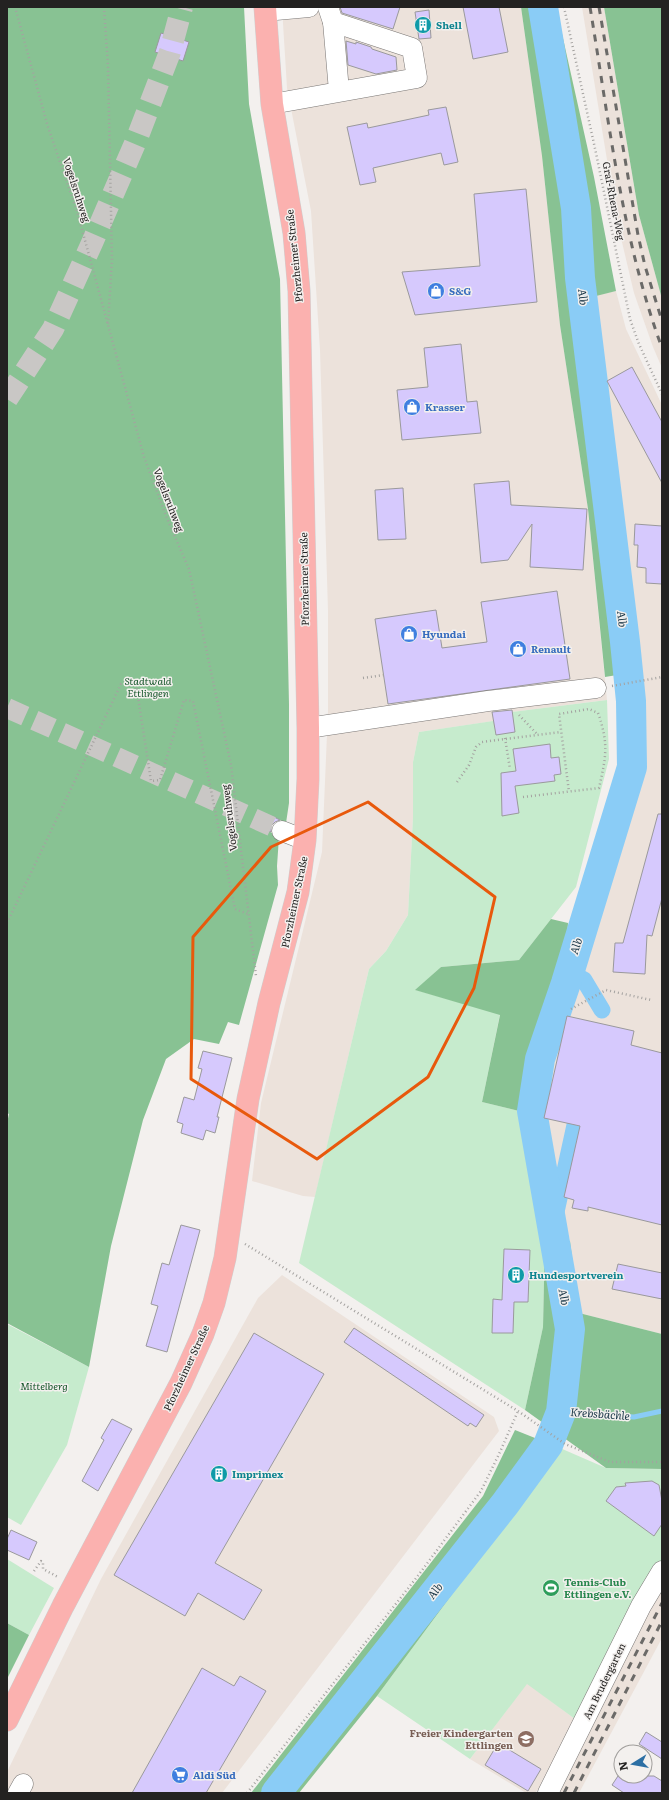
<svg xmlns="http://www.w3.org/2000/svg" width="669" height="1800" font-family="Literata,serif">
  <rect width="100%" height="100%" fill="#f3f0ee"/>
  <g fill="#ece2db">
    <polygon points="282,7 521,7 542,156 560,325 588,509 607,700 512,712 494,721 419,732 413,762 413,817 408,915 386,951 369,969 315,1197 303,1196 252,1181 261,1103 322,852 328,711 328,611 320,350 311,211 287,88"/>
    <polygon points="582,7 604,7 639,215 662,299 662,368 653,347 634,293 617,221"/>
    <polygon points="616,291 626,329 662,405 662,1334 579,1313 570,1241 566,1225 557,1224 537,1116 561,1013 643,769 641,671 596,295"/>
    <polygon points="282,1275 494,1417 499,1431 222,1793 7,1793 7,1772 101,1579 258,1298"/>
    <polygon points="662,1582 662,1638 579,1793 554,1793"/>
    <polygon points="527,1683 575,1719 551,1775 535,1793 526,1793 470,1759"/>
  </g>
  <g fill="#c6ebcd">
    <polygon points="607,700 609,759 576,887 519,960 441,967 416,990 500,1014 482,1102 523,1112 534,1167 545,1236 543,1327 525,1410 299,1263 369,969 386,951 408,915 413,817 413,762 419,732 493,721 512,712"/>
    <polygon points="7,1324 89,1367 67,1445 21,1525 7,1517"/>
    <polygon points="560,1448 606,1468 662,1469 662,1561 575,1719 527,1684 470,1759 377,1696"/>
    <polygon points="7,1559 54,1588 29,1635 7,1623"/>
  </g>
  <g fill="#88c293">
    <polygon points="7,7 244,7 249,104 280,279 289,704 289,803 286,823 272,816 265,829 279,837 277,866 278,885 239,1025 228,1022 219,1044 194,1039 166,1059 143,1120 111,1246 89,1367 7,1323 7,1123 9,1114 7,1113"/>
    <polygon points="521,7 556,7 594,177 616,291 596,296 641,671 605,677 588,509 560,325 542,156"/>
    <polygon points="604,7 662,7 662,299 639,215"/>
    <polygon points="551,919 568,923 566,957 538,1044 523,1112 482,1102 500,1015 415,990 441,967 519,960"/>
    <polygon points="545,1236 570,1241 579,1313 662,1334 662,1469 606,1468 525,1410 543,1327"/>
    <polygon points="515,1430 560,1448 377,1696 299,1793 251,1793 483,1496"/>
    <polygon points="7,1623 29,1635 7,1679"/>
  </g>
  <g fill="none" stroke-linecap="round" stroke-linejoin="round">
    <polyline stroke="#8accf6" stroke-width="5" points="561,1412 634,1417 662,1411"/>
    <g stroke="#8accf6" stroke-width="17">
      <polyline points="569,972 584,980 602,1010"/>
      <polyline points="550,1216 556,1212 575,1125"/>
    </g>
    <polyline stroke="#8accf6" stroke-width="30" points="276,1793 505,1504 548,1445 561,1412 570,1329 532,1111 540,1059 566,983 632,767 631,701 625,642 580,278 576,208 543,7"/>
  </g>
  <g fill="#d6c9fd" stroke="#9a999c">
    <polygon points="340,7 400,7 393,29 342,13"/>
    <polygon points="463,7 499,7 508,52 473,59"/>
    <polygon points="429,10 431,38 419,39 415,12"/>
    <polygon points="161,33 189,42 183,61 155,52"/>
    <polygon points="346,41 356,44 356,42 371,47 372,49 396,57 397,70 376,74 348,65"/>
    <polygon points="446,107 458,162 444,165 441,153 373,168 376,182 360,185 347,127 367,123 368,128 429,115 428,110"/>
    <polygon points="526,189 537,302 415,315 402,272 480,266 474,194"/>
    <polygon points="461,344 467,402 477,401 481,433 402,440 397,390 428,387 424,348"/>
    <polygon points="632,367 662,422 662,483 607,381"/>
    <polygon points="509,481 511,505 587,509 583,570 530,567 532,524 508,560 481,563 474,484"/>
    <polygon points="403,488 406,539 378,540 375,490"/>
    <polygon points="635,524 662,526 662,584 646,583 646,568 637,567 638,545 634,545"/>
    <polygon points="557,591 570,679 388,704 375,619 436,610 442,648 487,642 481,602"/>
    <polygon points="512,710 515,732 496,735 492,712"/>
    <polygon points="550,744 551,758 559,757 561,774 554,775 555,781 515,786 519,813 502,816 501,773 516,771 513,749"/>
    <polygon points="658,814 662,814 662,898 652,936 647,935 645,974 613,972 615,943 623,943"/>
    <polygon points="272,816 280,820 275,822 271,826 271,832 265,829"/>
    <polygon points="567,1016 634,1031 631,1045 662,1053 662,1225 588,1207 588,1211 572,1208 574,1200 564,1197 580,1126 544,1118"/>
    <polygon points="203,1051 232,1058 217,1117 219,1117 215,1133 206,1130 203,1140 181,1133 183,1124 177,1122 184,1097 194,1100 202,1069 198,1068"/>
    <polygon points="181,1225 200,1230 167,1352 146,1346 158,1306 151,1304 162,1263 169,1265"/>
    <polygon points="504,1249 530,1250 528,1302 514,1302 513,1333 492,1333 493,1299 502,1300"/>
    <polygon points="618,1264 662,1273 662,1299 612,1289"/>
    <polygon points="354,1328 484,1415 476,1427 470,1423 468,1426 344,1342"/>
    <polygon points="254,1333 324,1374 215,1563 262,1590 244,1620 198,1593 185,1616 114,1575"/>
    <polygon points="112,1419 132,1429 98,1491 82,1481 104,1440 101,1438"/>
    <polygon points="652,1481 659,1485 662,1501 662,1524 654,1536 606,1501 616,1487 626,1486 625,1483"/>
    <polygon points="11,1530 37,1542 29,1560 7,1550 7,1539"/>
    <polygon points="202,1668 234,1686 240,1676 266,1691 206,1793 132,1793"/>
    <polygon points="646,1732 662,1742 662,1759 639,1744"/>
    <polygon points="498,1743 541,1769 528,1791 485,1765"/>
    <polygon points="618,1776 654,1776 662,1781 662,1793 624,1793 612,1785"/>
  </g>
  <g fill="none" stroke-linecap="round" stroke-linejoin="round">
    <polyline stroke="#c9c7c5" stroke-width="20" stroke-dasharray="20 10" stroke-linecap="butt" points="7,708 282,831"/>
    <polyline stroke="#c9c7c5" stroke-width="22" stroke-dasharray="22 11" stroke-linecap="butt" points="7,399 53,329 92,243 136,141 170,52 182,7"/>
    <g stroke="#7a7775" stroke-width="21">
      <g id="minor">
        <polyline points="328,7 333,22"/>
        <polyline points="265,11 309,7"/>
        <polyline points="272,104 417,78 412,48 333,22 339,91"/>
        <polyline points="308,728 488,701 596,688"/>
        <polyline points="282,831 305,840"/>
        <polyline points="18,1793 23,1784"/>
        <polyline points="548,1793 641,1606 662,1571"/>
      </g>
    </g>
    <g stroke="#cfcece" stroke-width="23">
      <polyline id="major" points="7,1720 63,1606 181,1383 203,1334 214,1303 225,1258 248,1099 269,1003 298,892 305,840 308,779 308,728 299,291 294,233 272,104 265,7"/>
    </g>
    <g stroke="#a4a2a0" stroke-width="2.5" stroke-dasharray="1 3" stroke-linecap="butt">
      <polyline points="15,7 48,127 77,211 144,457 166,516 189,569 231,765 256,976"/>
      <polyline points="104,7 108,66 112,260 108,324"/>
      <polyline points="564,7 596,153 630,319 639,344 662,394"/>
      <polyline points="363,678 384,675"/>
      <polyline points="612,686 662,677"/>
      <polyline points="519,715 537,734"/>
      <polyline points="505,738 510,769"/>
      <polyline points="457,782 469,765 476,747 482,742 561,732"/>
      <path d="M523 797 599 788C606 757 609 744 598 713L589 709 559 714 569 792"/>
      <polyline points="7,923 121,684 136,684 151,781 160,780 184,700 193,701 235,909 248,914"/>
      <polyline points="571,1009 606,990 651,1000"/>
      <polyline points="245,1244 518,1411 565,1444 610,1462 662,1462"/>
      <polyline points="34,1571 41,1561 43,1562 43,1569 58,1577"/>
      <polyline points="247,1793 417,1577 481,1491 500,1452 518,1411"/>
    </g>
    <use href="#minor" stroke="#fff" stroke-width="20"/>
    <use href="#major" stroke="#fbb1af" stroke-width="22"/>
    <g stroke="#6b6a68" stroke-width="3" stroke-dasharray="7 7" stroke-linecap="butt">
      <path d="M590 7C609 121 622 239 662 348"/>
      <polyline points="599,7 638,235 645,266 662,321"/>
      <polyline points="564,1793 662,1603"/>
      <polyline points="574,1793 662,1621"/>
    </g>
  </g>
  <path fill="none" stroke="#e8590c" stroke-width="3" stroke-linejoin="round" d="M368 802 495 897 474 988 428 1077 317 1159 191 1079 193 937 271 847Z"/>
  <defs>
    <g id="building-disc" transform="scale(0.9)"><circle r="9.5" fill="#0f9aa8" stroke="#f3f0ee"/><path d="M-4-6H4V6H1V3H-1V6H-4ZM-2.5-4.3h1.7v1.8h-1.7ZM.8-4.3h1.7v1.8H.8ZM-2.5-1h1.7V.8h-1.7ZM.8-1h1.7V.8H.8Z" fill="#fff"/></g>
    <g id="shop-disc" transform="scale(0.9)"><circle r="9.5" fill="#3f7fe0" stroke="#f3f0ee"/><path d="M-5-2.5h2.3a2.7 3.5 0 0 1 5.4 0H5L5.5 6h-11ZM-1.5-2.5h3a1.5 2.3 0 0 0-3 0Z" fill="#fff"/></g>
    <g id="stadium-disc" transform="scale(0.9)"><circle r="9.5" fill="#2e9e5b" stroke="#f3f0ee"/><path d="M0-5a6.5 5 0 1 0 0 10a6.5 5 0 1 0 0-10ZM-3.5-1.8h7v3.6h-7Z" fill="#fff"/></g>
    <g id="school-disc" transform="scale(0.9)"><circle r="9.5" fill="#8d6e63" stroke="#f3f0ee"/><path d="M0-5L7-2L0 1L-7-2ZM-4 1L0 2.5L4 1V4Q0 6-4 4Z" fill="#fff"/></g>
    <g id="supermarket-disc" transform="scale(0.9)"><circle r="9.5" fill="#3f7fe0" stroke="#f3f0ee"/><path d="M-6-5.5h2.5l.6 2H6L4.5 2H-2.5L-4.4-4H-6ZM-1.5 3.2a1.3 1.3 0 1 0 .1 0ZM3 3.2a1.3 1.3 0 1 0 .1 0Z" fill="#fff"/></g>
  </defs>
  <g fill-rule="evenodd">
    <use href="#building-disc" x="423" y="25"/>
    <use href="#shop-disc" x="436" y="291"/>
    <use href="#shop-disc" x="412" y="407"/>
    <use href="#shop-disc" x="409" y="634"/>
    <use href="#shop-disc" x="518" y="649"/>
    <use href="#building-disc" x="516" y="1275"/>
    <use href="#building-disc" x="219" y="1474"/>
    <use href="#stadium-disc" x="551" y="1588"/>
    <use href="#school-disc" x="526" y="1739"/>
    <use href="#supermarket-disc" x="180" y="1775"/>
  </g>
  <g text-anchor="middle" stroke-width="3" stroke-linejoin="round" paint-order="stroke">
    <g font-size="10" font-weight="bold" fill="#0d838f" stroke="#f3f0ee" text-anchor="start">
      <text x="436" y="29">Shell</text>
      <text x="529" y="1279">Hundesportverein</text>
      <text x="232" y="1478">Imprimex</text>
    </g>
    <g font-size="10" fill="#232221" stroke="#f3f0ee">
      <text transform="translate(77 190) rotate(72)" y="4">Vogelsruhweg</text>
      <text transform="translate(614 201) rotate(79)" y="4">Graf-Rhena-Weg</text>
      <text transform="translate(294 256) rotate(-96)" y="4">Pforzheimer Straße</text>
      <text transform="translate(169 500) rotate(69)" y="4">Vogelsruhweg</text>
      <text transform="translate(304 579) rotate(-91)" y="4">Pforzheimer Straße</text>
      <text transform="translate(229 818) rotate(-97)" y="4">Vogelsruhweg</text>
      <text transform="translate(294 902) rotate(-78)" y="4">Pforzheimer Straße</text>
      <text transform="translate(186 1368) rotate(-65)" y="4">Pforzheimer Straße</text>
      <text transform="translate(604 1681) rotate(-64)" y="4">Am Brudergarten</text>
    </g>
    <g font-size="10" font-weight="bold" fill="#366cbe" stroke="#f3f0ee" text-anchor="start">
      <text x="449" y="295">S&amp;G</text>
      <text x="425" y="411">Krasser</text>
      <text x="422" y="638">Hyundai</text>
      <text x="531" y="653">Renault</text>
      <text x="193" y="1779">Aldi Süd</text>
    </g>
    <g font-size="10" font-style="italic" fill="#145529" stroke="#f3f0ee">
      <text x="148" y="685">Stadtwald<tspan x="148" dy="12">Ettlingen</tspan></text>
      <text x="44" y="1390">Mittelberg</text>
    </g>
    <g font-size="10" font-weight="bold" fill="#27864d" stroke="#f3f0ee" text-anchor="start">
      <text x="564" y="1586">Tennis-Club<tspan x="564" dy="12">Ettlingen e.V.</tspan></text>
    </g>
    <g font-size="10" font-weight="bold" fill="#785e54" stroke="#f3f0ee" text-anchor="end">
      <text x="513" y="1737">Freier Kindergarten<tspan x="513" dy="12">Ettlingen</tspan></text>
    </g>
    <g font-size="11" font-style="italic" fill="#173546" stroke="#f3f0ee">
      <text transform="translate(583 297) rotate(83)" y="4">Alb</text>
      <text transform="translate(622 619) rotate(83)" y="4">Alb</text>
      <text transform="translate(576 946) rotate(-72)" y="4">Alb</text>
      <text transform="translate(564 1297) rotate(80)" y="4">Alb</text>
      <text transform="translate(600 1414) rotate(4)" y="4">Krebsbächle</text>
      <text transform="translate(435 1591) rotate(-52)" y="4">Alb</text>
    </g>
  </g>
  <rect width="669" height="1800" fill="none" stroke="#232221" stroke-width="16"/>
  <g transform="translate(633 1764) rotate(259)"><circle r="19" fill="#f3f0ee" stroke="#a09e9c"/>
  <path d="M0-3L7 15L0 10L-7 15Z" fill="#2c6fa4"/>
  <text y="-6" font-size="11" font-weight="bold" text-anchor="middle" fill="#232221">N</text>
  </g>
</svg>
